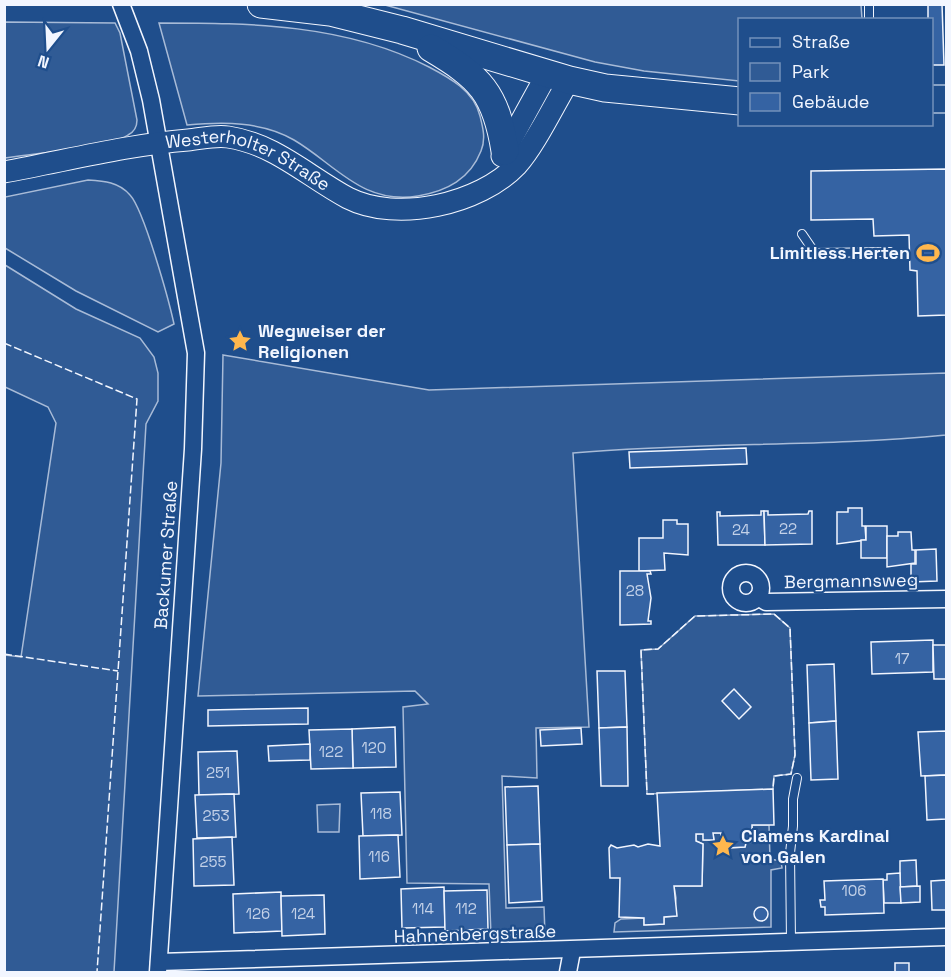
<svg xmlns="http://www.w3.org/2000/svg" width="951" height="977" font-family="'Space Grotesk',sans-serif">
  <rect width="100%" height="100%" fill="#1f4e8c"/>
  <g fill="#305b95" stroke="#a8bbd7" stroke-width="1.5">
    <polygon points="861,5 862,19 740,20 739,81 644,71 595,62 385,5"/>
    <path d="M5 22 115 23 120 33 137 120C137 127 134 132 128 135 110 147 30 154 5 158Z"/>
    <path d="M159 23C252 23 345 24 429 67 450 78 474 91 480 116 483 128 486 139 481 151 470 179 447 191 418 196 362 205 335 164 294 140 262 121 222 122 187 125Z"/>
    <path d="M88 180C104 181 119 182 130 195 144 210 169 301 174 324L158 332 76 291 5 248V197Z"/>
    <polygon points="5,265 76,309 140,338 154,357 158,373 158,401 146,424 114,972 5,972 5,655 21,657 56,423 48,407 5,387"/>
    <path d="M223 355 429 390 946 373V435C823 447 698 442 573 453L589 727 536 728 537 778 502 776 506 908 544 907 545 935H491L489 884 407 883 403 707 428 704 415 691 198 696 221 463Z"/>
    <polygon points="774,614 790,628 795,755 791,774 774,776 773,789 647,794 641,650 658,649 695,616"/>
    <polygon points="340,804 339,832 318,832 317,805"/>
    <polygon points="752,825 769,825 770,859 781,861 782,868 771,870 771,927 614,932 615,923 621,919 644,918 644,925 664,924 664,917 674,916 676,898 674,886 702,886 703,844 696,841 696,834 703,834 704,840 714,840 713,833 721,833 721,842 726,844 727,848 745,847 746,843 752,842"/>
  </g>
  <g fill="#3563a3" stroke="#f2f6ff" stroke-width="1.5">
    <polygon points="928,4 942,4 944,65 932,65 932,20 928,20"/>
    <polygon points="946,169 946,315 918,316 917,271 910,270 909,235 874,236 873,219 811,220 811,171"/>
    <polygon points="746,448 747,464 630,468 629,452"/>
    <polygon points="848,508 862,508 862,526 865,526 866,540 837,544 837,512 848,512"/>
    <polygon points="761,511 764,511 765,545 718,545 717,512 720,512 720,516 761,515"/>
    <polygon points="764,511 768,511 768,515 808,514 809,511 812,511 812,544 765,545"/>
    <polygon points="663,520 677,520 677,524 688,524 688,555 664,553 665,570 639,571 639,538 663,538"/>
    <polygon points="866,526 887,526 887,558 861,558 861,540 866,540"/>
    <polygon points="898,532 911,532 912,550 915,550 915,563 887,567 887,536 898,536"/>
    <polygon points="936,549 937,581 911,582 911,564 916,564 916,550"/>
    <polygon points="620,571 650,571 651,574 647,574 651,598 648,621 651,621 651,624 620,625"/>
    <polygon points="933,640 933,672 872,674 871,642"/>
    <polygon points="933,645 946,645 946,679 934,679"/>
    <polygon points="834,664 836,721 809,723 807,665"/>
    <polygon points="597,671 625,671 627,727 599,728"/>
    <polygon points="734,689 751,707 739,719 722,701"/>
    <polygon points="308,708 308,724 208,726 208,710"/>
    <polygon points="836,721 838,779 811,780 809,723"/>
    <polygon points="395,727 396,767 353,768 352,729"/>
    <polygon points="627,727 628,786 601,786 599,728"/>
    <polygon points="581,728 582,744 541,746 540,730"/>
    <polygon points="352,729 353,768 311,769 309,730"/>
    <polygon points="946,731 946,775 921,776 918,732"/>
    <polygon points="310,744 310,760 269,761 268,746"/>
    <polygon points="237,751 239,794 199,795 198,752"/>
    <polygon points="946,775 946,819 927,820 925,776"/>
    <polygon points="538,786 540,844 507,845 505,787"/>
    <polygon points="773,789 774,825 752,825 752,842 746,843 745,847 727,848 726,844 721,843 721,833 713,833 714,840 703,840 703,834 696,834 696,841 703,844 702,886 674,886 677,916 664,917 664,924 644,925 644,918 619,917 620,878 610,878 609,848 611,845 617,848 634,845 638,847 648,844 660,846 657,793"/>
    <polygon points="400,792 402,835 363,836 361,793"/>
    <polygon points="234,794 236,837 197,838 195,795"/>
    <polygon points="398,835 400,877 360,879 359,836"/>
    <polygon points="232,837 234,885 194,886 193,839"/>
    <polygon points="540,844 542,901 509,903 507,845"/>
    <polygon points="916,860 917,886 900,887 900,861"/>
    <polygon points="900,873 901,903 884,903 883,880 887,880 887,874"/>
    <polygon points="883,879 884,913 825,915 825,907 821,907 820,900 825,900 824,881"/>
    <polygon points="946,880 946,910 932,910 931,881"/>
    <polygon points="920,886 920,902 901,903 900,887"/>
    <polygon points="444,887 445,927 402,928 401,889"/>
    <polygon points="487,890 488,929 445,931 444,891"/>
    <polygon points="281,892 282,931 234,933 233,894"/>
    <polygon points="324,895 325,934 282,936 281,896"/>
    <circle cx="761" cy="914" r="7"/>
    <rect x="895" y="963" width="14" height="9"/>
  </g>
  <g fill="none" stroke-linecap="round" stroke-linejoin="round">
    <g stroke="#f2f6ff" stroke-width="10">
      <g id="service">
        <polyline points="869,20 869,4"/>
        <polyline points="802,234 815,253 890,252"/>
        <polyline points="791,942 790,853 793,826 793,799 797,778"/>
      </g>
    </g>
    <g stroke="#f2f6ff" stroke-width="19">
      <g id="minor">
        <polyline points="121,4 139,51 151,100 196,353 193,449 158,972"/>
        <circle cx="746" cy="588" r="15"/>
        <polyline points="758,597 766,602 946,599"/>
        <polyline points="159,962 946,937"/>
        <polyline points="568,972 572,951"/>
      </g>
    </g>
    <g stroke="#f2f6ff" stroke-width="23">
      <g id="tertiary">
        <polyline points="502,156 547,74"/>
        <path id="s1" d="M4 172C65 161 126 145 188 140 200 139 215 135 228 137 275 144 307 176 348 198 397 223 480 204 517 165 535 145 554 105 569 80"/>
      </g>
    </g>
    <g stroke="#f2f6ff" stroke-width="29">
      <g id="primary">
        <polyline points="261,4 330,12 402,30 569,80 605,88 740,101"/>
        <path d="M431 48C480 77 496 93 505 151"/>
        <polyline points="932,99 946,99"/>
      </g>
    </g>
    <use href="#service" stroke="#1f4e8c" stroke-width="8"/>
    <use href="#minor" stroke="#1f4e8c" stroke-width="16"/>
    <use href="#tertiary" stroke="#1f4e8c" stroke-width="21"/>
    <use href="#primary" stroke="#1f4e8c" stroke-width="27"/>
    <g stroke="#f2f6ff" stroke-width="1.5" stroke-dasharray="8 3" stroke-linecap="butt">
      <polyline points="4,343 137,399 97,972"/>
      <polyline points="4,654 118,671"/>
      <polyline points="654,794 647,794 641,650 658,649 695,616 774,614 790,628 795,755 791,774 774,776 773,789"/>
    </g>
  </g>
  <defs>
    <g id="stadium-bare" transform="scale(1.8)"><path d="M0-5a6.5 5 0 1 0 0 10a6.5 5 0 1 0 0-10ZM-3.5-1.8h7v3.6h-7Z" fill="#ffb74d" stroke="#1f4e8c" stroke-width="2.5" paint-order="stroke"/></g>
    <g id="sight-bare" transform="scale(1.8)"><path d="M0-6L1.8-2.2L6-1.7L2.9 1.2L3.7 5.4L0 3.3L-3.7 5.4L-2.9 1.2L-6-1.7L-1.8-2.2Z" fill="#ffb74d" stroke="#1f4e8c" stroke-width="2.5" paint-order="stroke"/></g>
  </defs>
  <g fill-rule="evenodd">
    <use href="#stadium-bare" x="928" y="253"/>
    <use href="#sight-bare" x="240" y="341"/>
    <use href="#sight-bare" x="723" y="846"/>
  </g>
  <g text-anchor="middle" stroke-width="4.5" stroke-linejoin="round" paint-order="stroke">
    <g font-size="15" fill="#c3d1e8">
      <text x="788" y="534">22</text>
      <text x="741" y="535">24</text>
      <text x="635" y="596">28</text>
      <text x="902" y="664">17</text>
      <text x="374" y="753">120</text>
      <text x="331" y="757">122</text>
      <text x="218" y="778">251</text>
      <text x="381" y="819">118</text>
      <text x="216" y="821">253</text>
      <text x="379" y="862">116</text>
      <text x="213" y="867">255</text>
      <text x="854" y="896">106</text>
      <text x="423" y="914">114</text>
      <text x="466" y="914">112</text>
      <text x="258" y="919">126</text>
      <text x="303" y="919">124</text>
    </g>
    <g font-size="18" fill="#f2f6ff" stroke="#1f4e8c">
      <text dy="6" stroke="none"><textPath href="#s1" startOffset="252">Westerholter Straße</textPath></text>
      <text transform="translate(166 555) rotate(-86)" y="6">Backumer Straße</text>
      <text transform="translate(851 581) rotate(-1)" y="6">Bergmannsweg</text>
      <text transform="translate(475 934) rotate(-2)" y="6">Hahnenbergstraße</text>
    </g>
    <g font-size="18" font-weight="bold" fill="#f2f6ff" stroke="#1f4e8c" text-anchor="start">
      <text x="910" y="259" text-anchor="end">Limitless Herten</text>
      <text x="258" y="337">Wegweiser der<tspan x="258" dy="21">Religionen</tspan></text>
      <text x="741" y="842">Clamens Kardinal<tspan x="741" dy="21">von Galen</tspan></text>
    </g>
  </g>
  <rect width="951" height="977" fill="none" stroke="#f2f6ff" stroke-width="12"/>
  <rect x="738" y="18" width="195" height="108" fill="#1f4e8c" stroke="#7391ba" stroke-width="1.5"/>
  <rect x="750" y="38" width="30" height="9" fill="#1f4e8c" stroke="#7391ba" stroke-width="1.5"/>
  <text x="792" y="48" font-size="18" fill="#f2f6ff">Straße</text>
  <rect x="750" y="63" width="30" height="18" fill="#305b95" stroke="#7391ba" stroke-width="1.5"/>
  <text x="792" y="78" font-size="18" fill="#f2f6ff">Park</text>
  <rect x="750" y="93" width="30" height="18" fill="#3563a3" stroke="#7391ba" stroke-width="1.5"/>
  <text x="792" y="108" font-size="18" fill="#f2f6ff">Gebäude</text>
  <g transform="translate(48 48) rotate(198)" stroke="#1f4e8c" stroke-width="4.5" paint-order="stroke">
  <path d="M0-4.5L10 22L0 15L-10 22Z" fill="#f2f6ff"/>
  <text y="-9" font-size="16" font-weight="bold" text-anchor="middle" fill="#f2f6ff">N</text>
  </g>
</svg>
